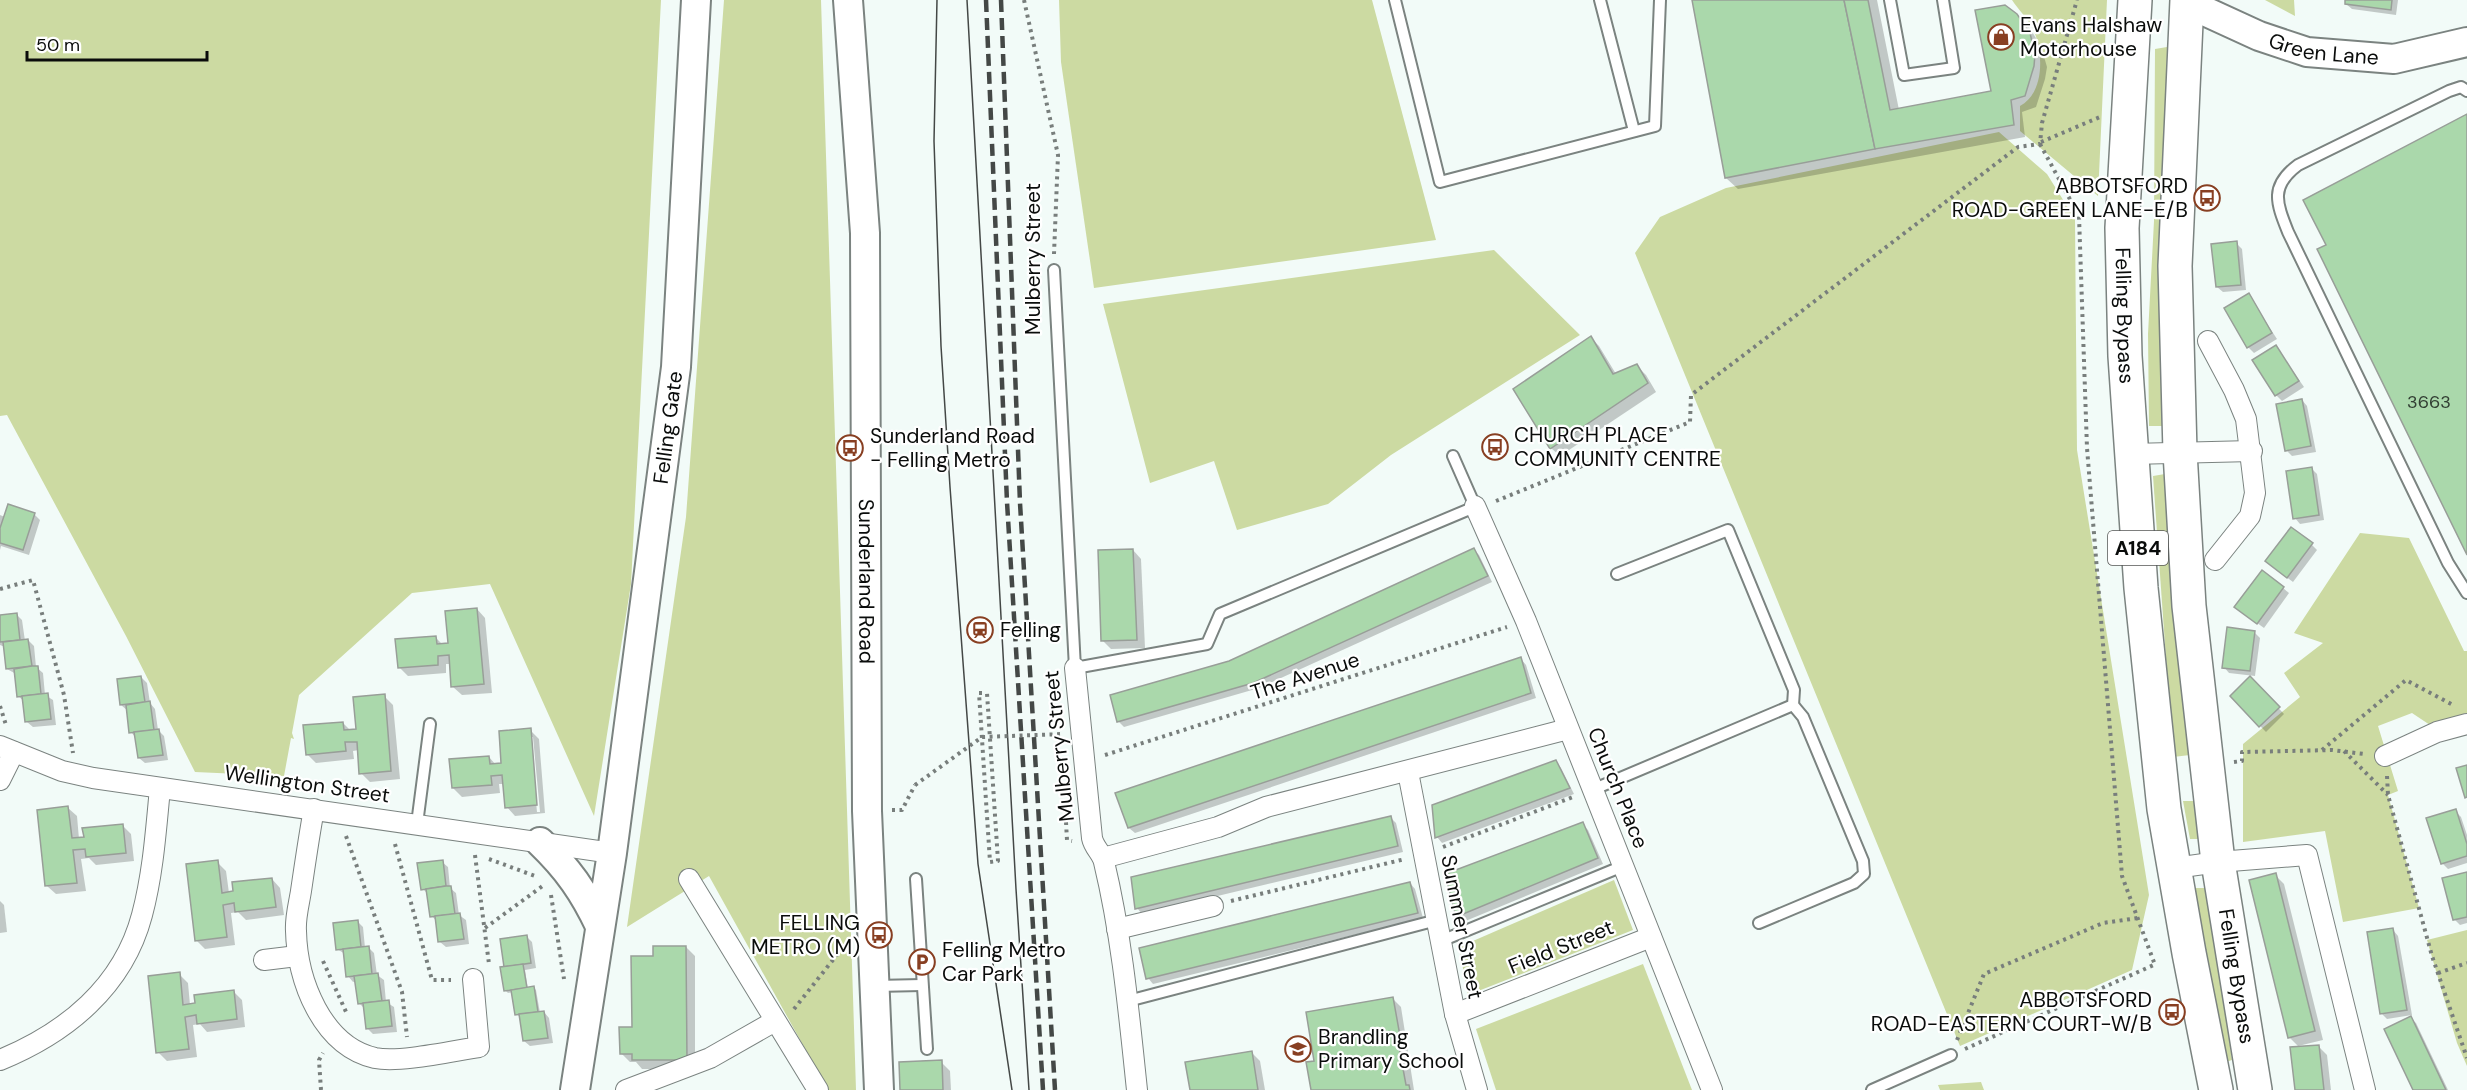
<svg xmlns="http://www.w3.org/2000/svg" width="2467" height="1090" font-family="'DM Sans',sans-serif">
  <rect width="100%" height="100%" fill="#f2fbf8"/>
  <g fill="#ccdaa2">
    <polygon points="0,0 661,0 631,584 594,816 490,584 412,593 299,695 292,733 294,739 291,738 284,776 195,772 126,636 7,415 0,416"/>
    <polygon points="724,0 821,0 856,1090 828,1090 709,876 627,927 686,517"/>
    <polygon points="1059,0 1372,0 1436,240 1094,288 1061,62"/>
    <path d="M2012 0H2107L2098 196 2020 131V106C2045 93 2044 50 2032 27 2027 18 2018 9 2012 0Z"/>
    <polygon points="2265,0 2294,0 2295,16"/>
    <polygon points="2167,47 2163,426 2149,426 2148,334 2154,221 2155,49"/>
    <polygon points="1999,132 2047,174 2075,219 2077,450 2149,895 2132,970 1960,1046 1635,253 1660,217 1726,188"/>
    <polygon points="1494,250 1580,335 1391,455 1328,504 1237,530 1214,461 1150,483 1103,304"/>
    <polygon points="2165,474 2190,755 2173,757 2153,476"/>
    <polygon points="2360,533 2409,538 2464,651 2467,651 2467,713 2430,725 2412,713 2378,726 2398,791 2388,795 2419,908 2343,922 2325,831 2243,842 2243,744 2300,697 2284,673 2323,643 2294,633"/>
    <polygon points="2183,801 2195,801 2202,839 2190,839"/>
    <polygon points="1614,880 1633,930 1468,995 1459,947"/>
    <polygon points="2193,888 2208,888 2232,1060 2223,1063"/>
    <polygon points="2467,930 2467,1066 2457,1043 2427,940"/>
    <polygon points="1643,964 1692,1090 1496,1090 1476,1029"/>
    <polygon points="1981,1082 1984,1090 1940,1090 1938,1085"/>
  </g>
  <g fill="#0003" fill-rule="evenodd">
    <polygon points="1693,0 1877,0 1899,110 1992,92 2016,15 2029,27 2041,46 2047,67 2045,79 2036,107 2022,112 2025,137 1738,189 1726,178"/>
    <polygon points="2347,0 2398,0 2396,15 2352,9 2346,4"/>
    <polygon points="2236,243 2242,249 2246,290 2223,292 2217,287"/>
    <polygon points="2248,295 2277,339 2254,353 2248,347"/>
    <polygon points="1591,338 1599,346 1616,374 1637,366 1646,375 1656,392 1560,456 1551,448"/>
    <polygon points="2276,347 2304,387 2282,401 2276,395"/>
    <polygon points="2302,400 2307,406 2316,452 2292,456 2286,450"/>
    <polygon points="2311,468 2317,474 2324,520 2300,524 2295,518"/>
    <polygon points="34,514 40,520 29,555 1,546 0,550 0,515 5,517"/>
    <polygon points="2312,545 2317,550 2293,582 2273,567"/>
    <polygon points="1473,549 1479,555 1492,582 1259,688 1124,727 1118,721"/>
    <polygon points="1133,550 1141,559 1145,648 1111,649 1102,640"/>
    <polygon points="2283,588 2289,593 2264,628 2242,612"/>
    <polygon points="477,609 485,618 492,693 462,695 453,687 451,664 446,664 446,673 408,676 399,667 435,637 443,645 449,644"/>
    <polygon points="16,614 22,620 25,641 28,640 34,646 36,667 43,673 45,695 53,700 56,725 33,727 27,722 25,702 18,696 16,674 7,669 5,647 0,645 0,616"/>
    <polygon points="2254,632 2260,638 2255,676 2229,673 2224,667"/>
    <polygon points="1521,659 1526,665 1536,698 1135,833 1129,828"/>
    <polygon points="141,677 147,683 150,703 155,709 158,730 164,736 168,760 145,763 139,758 136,738 131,732 128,711 121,705"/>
    <polygon points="2250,678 2284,714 2266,732 2232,697"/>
    <polygon points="384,696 393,705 400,779 370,782 361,773 359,750 353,751 354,759 316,763 307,754 343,723 351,731 357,731"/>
    <path d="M530 730 539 739 545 813 515 816 507 807 505 784H499L500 793 462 797 453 788 489 757 496 765 503 764ZM530 737H533L540 812H537Z"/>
    <polygon points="1556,762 1561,768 1574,794 1442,843 1437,837"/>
    <polygon points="68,808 77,816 79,839 122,825 131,834 134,861 96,865 89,858 81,859 86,891 56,894 47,886"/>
    <polygon points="2455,811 2461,817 2467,835 2467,863 2448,869 2442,863"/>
    <polygon points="1390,817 1396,823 1403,852 1142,914 1137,908"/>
    <polygon points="1582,824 1588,830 1603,864 1463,922 1457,916"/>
    <polygon points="217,862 226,871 229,893 272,879 280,888 284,915 246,920 238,912 231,913 235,945 205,949 196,940"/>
    <polygon points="442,862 448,867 450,888 456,893 459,915 466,920 469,944 446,947 440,942 437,922 432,916 429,895 423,889"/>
    <polygon points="2467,873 2467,923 2460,925 2454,919"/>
    <polygon points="2275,875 2284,884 2323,1040 2298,1046 2289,1037"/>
    <polygon points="1410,883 1415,889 1423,918 1153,984 1148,978"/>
    <polygon points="0,901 4,905 7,932 0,933"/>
    <polygon points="357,921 363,927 365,948 368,947 374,953 377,975 384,980 386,1002 394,1007 397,1032 373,1034 368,1029 365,1009 359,1003 357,981 353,982 348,976 345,954 337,949"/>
    <polygon points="2393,930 2398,936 2412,1015 2387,1019 2381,1013"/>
    <polygon points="526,936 532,942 536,968 525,970 528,989 534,988 536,990 540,1013 544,1012 549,1018 553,1043 530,1046 524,1041 521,1017 516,1014 513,992 508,993 505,990 506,968"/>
    <polygon points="686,947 695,956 695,1069 642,1069 636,1062 630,1062 621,1053 633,1028 655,957"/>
    <polygon points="179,974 188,983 190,1005 233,991 242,1000 245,1027 207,1032 200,1024 193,1025 197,1057 167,1061 158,1052"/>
    <polygon points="1392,998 1401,1007 1414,1090 1312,1090"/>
    <polygon points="2410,1018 2416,1023 2448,1090 2415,1090"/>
    <polygon points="2318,1046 2327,1055 2331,1090 2296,1090"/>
    <polygon points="1251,1052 1260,1061 1265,1090 1191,1090"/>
    <polygon points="941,1062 950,1071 951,1090 901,1090"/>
  </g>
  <g fill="#aad8ab" stroke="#989e98" stroke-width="1.5">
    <polygon points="1692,0 1844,0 1875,149 1725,178"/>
    <polygon points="1844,0 1868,0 1890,110 1991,91 1975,10 2005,5 2017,14 2030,33 2035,54 2034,66 2025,96 2011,100 2014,125 1875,149"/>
    <polygon points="2345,0 2392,0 2391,10 2345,4"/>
    <polygon points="2467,114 2467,555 2317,249 2326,245 2303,200"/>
    <polygon points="2237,241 2241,285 2216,287 2211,244"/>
    <polygon points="2249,293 2272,333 2247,348 2224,308"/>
    <polygon points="1591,336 1613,374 1637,364 1648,383 1550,449 1513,389"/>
    <polygon points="2276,345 2299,381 2275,396 2252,360"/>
    <polygon points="2302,399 2311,446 2285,451 2276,404"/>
    <polygon points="2312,467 2319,515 2293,519 2286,471"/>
    <polygon points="8,504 35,513 23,550 0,543 0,528"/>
    <polygon points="2291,527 2313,543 2287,578 2265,561"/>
    <polygon points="1474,548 1488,576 1253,683 1117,722 1110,695 1229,661"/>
    <polygon points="1133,549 1137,640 1101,641 1098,550"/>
    <polygon points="2262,570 2284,587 2257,624 2234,607"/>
    <polygon points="477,608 484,684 451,687 449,655 438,656 438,665 398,668 395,639 436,636 437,644 448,643 445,611"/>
    <polygon points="17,613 20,640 0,642 0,615"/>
    <polygon points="2227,627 2255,631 2250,671 2222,668"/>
    <polygon points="28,639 32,666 6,669 3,642"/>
    <polygon points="1521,657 1531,693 1128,828 1115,793"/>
    <polygon points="32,666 38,666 41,694 17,697 14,669"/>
    <polygon points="141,676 145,702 120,705 117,679"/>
    <polygon points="2250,676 2280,707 2259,727 2230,696"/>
    <polygon points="48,693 51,719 25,722 22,696"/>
    <polygon points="385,694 391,771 359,774 357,742 345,742 346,751 306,755 303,725 343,722 344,730 356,729 353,697"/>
    <polygon points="150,701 154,730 129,733 126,705"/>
    <polygon points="531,728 537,805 505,808 502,775 491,776 492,785 452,788 449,759 489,756 490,764 501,763 499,731"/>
    <polygon points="159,729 163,755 138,758 134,732"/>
    <polygon points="1556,760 1570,788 1435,838 1432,805"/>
    <polygon points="2467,765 2467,797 2465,798 2456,768"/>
    <polygon points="68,806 72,838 84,837 82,828 123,824 126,853 86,857 85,849 73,850 77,883 45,886 37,810"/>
    <polygon points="2456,809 2467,844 2467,856 2441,864 2426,818"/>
    <polygon points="1391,816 1398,846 1135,909 1131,877"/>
    <polygon points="1583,822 1598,858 1456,917 1445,874"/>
    <polygon points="218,860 222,893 233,891 232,882 272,878 276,907 235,912 234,903 223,905 227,937 195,941 186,864"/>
    <polygon points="443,860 446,886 421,890 417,863"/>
    <polygon points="2467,872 2467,917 2453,920 2442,878"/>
    <polygon points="2276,873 2315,1031 2288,1038 2249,880"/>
    <polygon points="1410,882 1418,913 1146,979 1139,948"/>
    <polygon points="446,886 451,886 455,914 430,917 426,889"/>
    <polygon points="460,913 464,939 438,942 435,916"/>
    <polygon points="358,920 361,947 336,950 333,923"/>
    <polygon points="2393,928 2407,1010 2380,1014 2367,932"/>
    <polygon points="527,935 531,963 504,967 500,939"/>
    <polygon points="369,946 372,974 346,977 343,949"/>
    <polygon points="653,946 686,946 687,1060 632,1060 632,1054 620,1054 619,1027 632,1027 631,956 653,956"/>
    <polygon points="523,964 527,988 504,991 500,967"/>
    <polygon points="180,972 183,1005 195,1003 194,995 234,990 237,1019 197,1024 196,1015 185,1017 189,1049 156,1053 148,976"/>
    <polygon points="378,973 382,1001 358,1004 354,976"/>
    <polygon points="534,986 538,1012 515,1015 511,990"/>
    <polygon points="1393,997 1402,1047 1399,1047 1406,1085 1409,1085 1410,1090 1311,1090 1306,1062 1314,1061 1306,1012"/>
    <polygon points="389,1000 392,1026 366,1029 363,1003"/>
    <polygon points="544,1011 548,1038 523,1041 519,1014"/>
    <polygon points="2411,1016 2446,1090 2413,1090 2384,1029"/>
    <polygon points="2319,1045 2324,1090 2295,1090 2290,1047"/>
    <polygon points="1252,1051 1258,1090 1190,1090 1185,1062"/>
    <polygon points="942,1060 943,1090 900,1090 899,1062"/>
  </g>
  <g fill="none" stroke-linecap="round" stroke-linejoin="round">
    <g stroke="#7b8380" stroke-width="14">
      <g id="lane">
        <polyline points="1395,0 1440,182 1655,126 1660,0"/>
        <polyline points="1600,0 1634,131"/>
        <polyline points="1890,0 1904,75 1954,68 1943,0"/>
        <path d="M2467 91 2461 87 2449 91 2298 165C2270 186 2276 202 2288 232L2448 563 2467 593"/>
        <polyline points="1054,270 1075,668 1207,644 1220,614 1477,506"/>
        <polyline points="1453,456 1475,506"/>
        <polyline points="1592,790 1793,705 1794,690 1728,530 1617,574"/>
        <polyline points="417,824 430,724"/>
        <polyline points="916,879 927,1049"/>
        <polyline points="1759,923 1854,883 1864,874 1863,861 1803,717 1793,705"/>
        <polyline points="1441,941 1623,866"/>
        <polyline points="875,986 922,985"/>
        <polyline points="1128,1001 1437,920"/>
        <polyline points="1872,1090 1951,1055"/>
      </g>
    </g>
    <g stroke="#7b8380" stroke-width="22">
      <g id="street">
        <polyline points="2208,341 2234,390 2246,419 2255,493 2250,516 2215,560"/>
        <polyline points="2131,454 2252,451"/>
        <polyline points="1475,506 1526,621 1712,1090"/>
        <path d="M1075 668 1092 838C1094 848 1102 853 1104 862 1122 937 1129 1014 1137 1090"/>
        <polyline points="0,746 62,771 93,778 612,853"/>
        <polyline points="2385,756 2437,732 2467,724"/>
        <polyline points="1408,772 1455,1014 1477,1090"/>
        <polyline points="0,780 14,752"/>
        <path d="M314 809C309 836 305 864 301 891 299 904 295 918 296 931 297 980 322 1046 375 1058 400 1063 452 1051 479 1047L473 979"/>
        <polyline points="1103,858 1218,827 1266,807 1568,729"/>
        <polyline points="2175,868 2218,862 2307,855 2365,1090"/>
        <polyline points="689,879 818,1090"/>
        <polyline points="1117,929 1213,906"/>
        <polyline points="264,960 297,956"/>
        <polyline points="1455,1014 1651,937"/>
        <path d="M0 1060C66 1033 123 987 142 915 153 874 156 830 160 788"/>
        <polyline points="626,1090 710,1058 775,1021"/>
      </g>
    </g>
    <g stroke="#7b8380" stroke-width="32">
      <g id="secondary">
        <path id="s1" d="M848 0 865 233 867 811 879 1090"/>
        <path id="s2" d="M2187 3 2259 36 2307 52 2394 59 2467 42"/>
        <path d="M540 842C568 869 584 892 600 926"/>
        <path id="s3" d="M575 1090 612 853 676 367 696 0"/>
      </g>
    </g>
    <g stroke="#7b8380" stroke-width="36">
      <g id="highway">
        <path id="s4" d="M2135 0 2122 228 2125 356 2141 588 2164 809 2189 953 2216 1090"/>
        <path id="s5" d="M2187 0 2175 266 2180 452 2189 606 2218 862 2255 1090"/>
      </g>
    </g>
    <g stroke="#787e7c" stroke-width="4" stroke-dasharray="3 4.5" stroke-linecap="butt">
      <polyline points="1024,0 1058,155 1054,254"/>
      <polyline points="2041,142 2100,117"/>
      <polyline points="2040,144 2079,216 2087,448 2122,876 2155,965"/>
      <polyline points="1496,501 1690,422 1691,395 2018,147 2040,144 2042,123 2077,0"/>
      <polyline points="0,589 33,580 64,695 73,753"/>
      <polyline points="982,693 979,693 990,862 998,861 987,693"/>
      <polyline points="0,706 6,725"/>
      <polyline points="2322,750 2406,680 2453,705"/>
      <polyline points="2344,751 2388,795"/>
      <polyline points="1105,755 1507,627"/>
      <polyline points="2234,762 2242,761 2242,752 2332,750 2364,754"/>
      <polyline points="2387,776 2388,795 2432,956 2467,1058"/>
      <polyline points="892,810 902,810 915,785"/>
      <polyline points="1066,822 1067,840 1072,841"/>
      <polyline points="346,836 402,992 407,1037"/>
      <polyline points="395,844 432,980 451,980"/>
      <polyline points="1443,847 1573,797"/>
      <polyline points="475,855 489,964"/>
      <polyline points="489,859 535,876"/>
      <polyline points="551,895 564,979"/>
      <polyline points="1231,901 1405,859"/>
      <polyline points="485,928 544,885"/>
      <polyline points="323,961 347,1014"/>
      <polyline points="2438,973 2467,963"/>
      <polyline points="794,1009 844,946 849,945"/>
      <polyline points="1957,1040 1984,974 2103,923 2138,918"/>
      <polyline points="1965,1049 2156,964"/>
      <polyline points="321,1090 319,1060 323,1053"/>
    </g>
    <use href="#lane" stroke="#fff" stroke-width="10"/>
    <use href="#street" stroke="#fff" stroke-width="20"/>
    <use href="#secondary" stroke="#fff" stroke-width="28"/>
    <use href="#highway" stroke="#fff" stroke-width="33"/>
    <g stroke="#444846" stroke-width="1.5">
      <polyline points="937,0 934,141 941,346 950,487 978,864 1012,1090"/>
      <polyline points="967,0 1016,889 1029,1090"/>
    </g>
    <g stroke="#444846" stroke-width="4.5" stroke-dasharray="12 6" stroke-linecap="butt">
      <polyline points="986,0 1007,502 1043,1090"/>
      <polyline points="1001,0 1020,503 1055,1090"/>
    </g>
    <polyline stroke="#787e7c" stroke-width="4" stroke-dasharray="3 4.5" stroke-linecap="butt" points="915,785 982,737 1063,734"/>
  </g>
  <defs>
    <g id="shop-ring" transform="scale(1.35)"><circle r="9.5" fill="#fff" stroke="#883f22" stroke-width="1.5"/><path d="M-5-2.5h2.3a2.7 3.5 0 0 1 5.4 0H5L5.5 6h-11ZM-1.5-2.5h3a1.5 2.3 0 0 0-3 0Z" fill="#883f22"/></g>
    <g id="bus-ring" transform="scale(1.35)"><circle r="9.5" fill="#fff" stroke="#883f22" stroke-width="1.5"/><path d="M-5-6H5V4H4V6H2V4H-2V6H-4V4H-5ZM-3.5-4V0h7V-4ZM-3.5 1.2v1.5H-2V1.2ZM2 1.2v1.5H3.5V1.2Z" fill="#883f22"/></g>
    <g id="station-ring" transform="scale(1.35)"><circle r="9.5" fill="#fff" stroke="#883f22" stroke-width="1.5"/><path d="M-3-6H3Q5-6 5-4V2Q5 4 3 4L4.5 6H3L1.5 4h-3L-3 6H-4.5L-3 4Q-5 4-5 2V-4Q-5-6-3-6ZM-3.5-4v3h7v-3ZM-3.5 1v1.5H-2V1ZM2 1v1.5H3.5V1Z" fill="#883f22"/></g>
    <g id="parking-ring" transform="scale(1.35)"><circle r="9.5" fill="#fff" stroke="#883f22" stroke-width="1.5"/><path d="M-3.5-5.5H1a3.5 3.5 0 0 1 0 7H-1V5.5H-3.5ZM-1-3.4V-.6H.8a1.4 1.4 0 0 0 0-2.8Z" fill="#883f22"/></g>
    <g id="school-ring" transform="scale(1.35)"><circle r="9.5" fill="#fff" stroke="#883f22" stroke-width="1.5"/><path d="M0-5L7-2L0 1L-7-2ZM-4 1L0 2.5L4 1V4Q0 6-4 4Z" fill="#883f22"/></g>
  </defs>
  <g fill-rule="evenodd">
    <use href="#shop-ring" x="2001" y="37"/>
    <use href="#bus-ring" x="2207" y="198"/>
    <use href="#bus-ring" x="1495" y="447"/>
    <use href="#bus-ring" x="850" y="448"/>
    <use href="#station-ring" x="980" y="630"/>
    <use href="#bus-ring" x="879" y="935"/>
    <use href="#parking-ring" x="922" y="962"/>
    <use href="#bus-ring" x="2172" y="1012"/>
    <use href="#school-ring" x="1298" y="1049"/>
  </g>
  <g text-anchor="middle" stroke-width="4.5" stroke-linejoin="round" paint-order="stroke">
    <g font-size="18" fill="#323f33">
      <text x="2429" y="408">3663</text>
    </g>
    <rect fill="#fff" stroke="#545554" stroke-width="1.5" x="2108" y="531" width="60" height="34" rx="4.5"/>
    <g font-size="20" font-weight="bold" fill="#0a0c0b">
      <text x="2138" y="555">A184</text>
    </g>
    <g font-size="21" fill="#0a0c0b" stroke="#fff" text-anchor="start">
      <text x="2020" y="32">Evans Halshaw<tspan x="2020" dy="24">Motorhouse</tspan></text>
      <text x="2188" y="193" text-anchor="end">ABBOTSFORD<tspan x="2188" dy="24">ROAD-GREEN LANE-E/B</tspan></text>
      <text x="1514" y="442">CHURCH PLACE<tspan x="1514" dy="24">COMMUNITY CENTRE</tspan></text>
      <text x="870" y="443">Sunderland Road<tspan x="870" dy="24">- Felling Metro</tspan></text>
      <text x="1000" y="637">Felling</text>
      <text x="860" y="930" text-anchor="end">FELLING<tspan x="860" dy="24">METRO (M)</tspan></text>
      <text x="942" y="957">Felling Metro<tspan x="942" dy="24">Car Park</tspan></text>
      <text x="2152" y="1007" text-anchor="end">ABBOTSFORD<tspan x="2152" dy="24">ROAD-EASTERN COURT-W/B</tspan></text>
      <text x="1318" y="1044">Brandling<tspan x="1318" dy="24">Primary School</tspan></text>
    </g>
    <g font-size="21" fill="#0a0c0b" stroke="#fff">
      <text dy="7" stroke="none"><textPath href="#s2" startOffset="146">Green Lane</textPath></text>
      <text transform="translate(1033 259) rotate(-90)" y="7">Mulberry Street</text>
      <text dy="7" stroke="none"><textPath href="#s4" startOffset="316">Felling Bypass</textPath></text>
      <text dy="7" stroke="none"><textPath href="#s3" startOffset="669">Felling Gate</textPath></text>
      <text dy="7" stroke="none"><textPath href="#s1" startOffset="582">Sunderland Road</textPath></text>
      <text transform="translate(1305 676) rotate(-18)" y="7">The Avenue</text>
      <text transform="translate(1059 746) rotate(-96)" y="7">Mulberry Street</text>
      <text transform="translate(307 784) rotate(8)" y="7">Wellington Street</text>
      <text transform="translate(1618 788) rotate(68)" y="7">Church Place</text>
      <text transform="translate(1462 927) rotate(79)" y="7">Summer Street</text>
      <text transform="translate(1561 947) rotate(-22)" y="7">Field Street</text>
      <text dy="7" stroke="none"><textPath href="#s5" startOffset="980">Felling Bypass</textPath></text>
    </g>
  </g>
  <path d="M27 51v9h180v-9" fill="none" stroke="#0a0c0b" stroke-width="3"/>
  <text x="36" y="51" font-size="18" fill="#0a0c0b" stroke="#ffffff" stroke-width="4.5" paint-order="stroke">50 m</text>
</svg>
